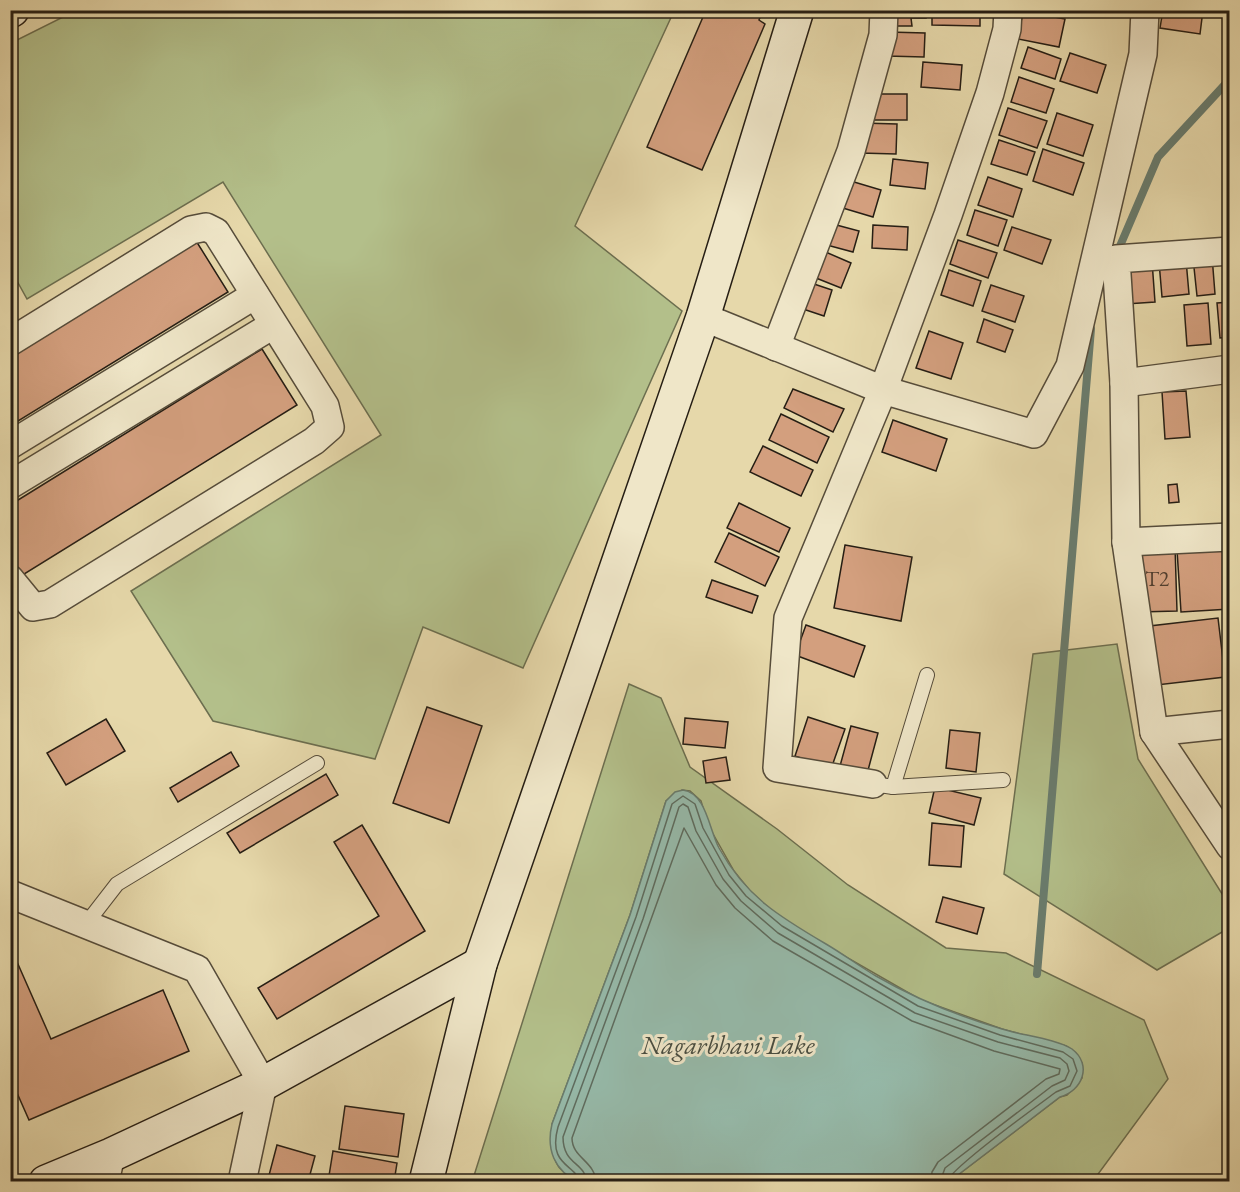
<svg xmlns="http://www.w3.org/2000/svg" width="1240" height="1192" font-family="'EB Garamond',serif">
  <rect width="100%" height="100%" fill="#e6d8aa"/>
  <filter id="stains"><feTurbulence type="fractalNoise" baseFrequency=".00333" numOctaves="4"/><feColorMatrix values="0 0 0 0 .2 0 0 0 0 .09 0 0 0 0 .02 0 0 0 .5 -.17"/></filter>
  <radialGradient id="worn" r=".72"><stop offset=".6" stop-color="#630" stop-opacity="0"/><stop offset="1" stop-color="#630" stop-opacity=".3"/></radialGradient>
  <g fill="#b3bf8a" stroke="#6c6e4f" stroke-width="1.5">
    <polygon points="75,11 674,11 575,226 682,311 523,668 423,627 375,759 213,721 131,591 381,435 223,182 27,299 11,270 11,43"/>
    <polygon points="1117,644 1138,759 1229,905 1229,928 1157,970 1004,874 1033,654"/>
    <path d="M629 684 661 698 690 767 777 829 848 885 946 948 1006 953 1144 1020 1168 1079 1093 1181H950L1060 1097 1067 1095 1082 1078V1063L1066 1046 1002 1029 921 1000 785 922 750 891 734 871 708 825 701 801 690 791 682 790 666 801 630 915 552 1124C553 1152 549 1169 579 1181L472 1182Z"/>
  </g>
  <path fill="#96baaa" stroke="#697c6e" stroke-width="1.5" d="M683 790C706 793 709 829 719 848 746 897 780 917 826 944 843 954 859 966 876 976 916 999 958 1016 1002 1029 1020 1035 1057 1039 1072 1049 1093 1065 1082 1091 1060 1097L950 1181 579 1182C554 1171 546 1149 552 1124L630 915 666 801 675 792Z"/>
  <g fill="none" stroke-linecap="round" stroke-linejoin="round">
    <g stroke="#5e6c5f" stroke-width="1.5">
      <path d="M579 1182C577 1164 547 1167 558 1127L636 917 672 804 683 796 695 804 703 828 729 875 746 896 782 926 918 1006 1000 1035 1063 1052 1073 1059 1077 1071 1070 1086 1056 1092C1040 1104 949 1169 947 1182"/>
      <path d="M587 1182C585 1162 563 1165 563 1137L643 919 679 807 683 804 688 807 696 831 723 879 741 901 778 933 915 1013 998 1042 1060 1058 1067 1064 1069 1071 1065 1080 1052 1086 945 1168 940 1182"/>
      <path d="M596 1182C595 1161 572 1158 572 1138L684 828 716 885 735 908 773 941 912 1021 994 1051 1060 1069 1059 1074 1046 1079 938 1162 932 1172 931 1182"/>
    </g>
    <g stroke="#697c6e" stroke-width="8">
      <polyline points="1117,253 1158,157 1230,79"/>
      <polyline points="1037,974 1091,329"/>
    </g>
  </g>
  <g fill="#d39f7e" stroke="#261e14" stroke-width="1.5">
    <polygon points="706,10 763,10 759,20 765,24 702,170 647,147"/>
    <polygon points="893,10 925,10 926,18 911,18 912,26 893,26"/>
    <polygon points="932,10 980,10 980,26 932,25"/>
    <polygon points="1163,10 1203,10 1200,34 1160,28"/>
    <polygon points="1023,11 1065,19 1059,47 1018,39"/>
    <polygon points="888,32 925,33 924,57 887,56"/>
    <polygon points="1028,47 1061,59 1055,79 1021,68"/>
    <polygon points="1070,53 1106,65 1097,93 1060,81"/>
    <polygon points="923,62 962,65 960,90 921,87"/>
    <polygon points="1019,77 1054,89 1046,113 1011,102"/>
    <rect x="868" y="94" width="39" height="26"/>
    <polygon points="1008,108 1047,121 1037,148 999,135"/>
    <polygon points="1057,113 1093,125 1083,156 1047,144"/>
    <polygon points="861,123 897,124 896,154 860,153"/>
    <polygon points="999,140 1035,152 1027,175 991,164"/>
    <polygon points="1043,149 1084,163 1073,195 1033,181"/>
    <polygon points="893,159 928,163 925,189 890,185"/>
    <polygon points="988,177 1022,189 1013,217 978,205"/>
    <polygon points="844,179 881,190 873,217 836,206"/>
    <polygon points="975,210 1007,220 998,246 967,235"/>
    <polygon points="829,223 859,231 853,252 823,244"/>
    <polygon points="873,225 908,227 907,250 872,248"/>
    <polygon points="1012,227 1051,240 1042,264 1004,250"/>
    <polygon points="193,236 228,292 10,426 10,348"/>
    <polygon points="958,240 997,253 988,278 950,264"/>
    <polygon points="821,250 851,263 841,288 811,276"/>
    <polygon points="1230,254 1230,297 1226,297 1222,255"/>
    <polygon points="1212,256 1215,294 1197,296 1193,258"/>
    <polygon points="1186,260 1189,294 1162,297 1159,262"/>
    <polygon points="1152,261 1155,302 1126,304 1122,264"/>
    <polygon points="949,270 981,281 973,306 941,295"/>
    <polygon points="802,280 832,290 824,316 794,306"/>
    <polygon points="991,285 1024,296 1015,322 982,311"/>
    <polygon points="1230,302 1230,337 1220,338 1217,303"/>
    <polygon points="1208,303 1211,344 1187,346 1184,305"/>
    <polygon points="984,319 1013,330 1005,352 977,342"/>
    <polygon points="929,331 963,343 951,379 916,368"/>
    <polygon points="262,349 297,405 21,576 10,559 10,505"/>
    <polygon points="793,389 844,409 833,432 784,408"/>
    <polygon points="1186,391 1190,437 1165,439 1162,392"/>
    <polygon points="781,414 829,437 817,463 769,440"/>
    <polygon points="893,420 947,439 936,471 882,452"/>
    <polygon points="763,446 813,470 801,496 750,472"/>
    <polygon points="1177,484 1179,502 1169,503 1168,485"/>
    <polygon points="739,503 790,528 779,552 727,528"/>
    <polygon points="729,533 779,557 765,586 715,562"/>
    <polygon points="845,545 912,557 901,621 834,608"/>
    <polygon points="1175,546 1177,611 1139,612 1137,547"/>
    <polygon points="1225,547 1230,609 1181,612 1177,550"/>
    <polygon points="712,580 758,596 752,613 706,597"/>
    <polygon points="1218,618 1225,677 1148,686 1141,627"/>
    <polygon points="1230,621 1230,668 1223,622"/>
    <polygon points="806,625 865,646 854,677 795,655"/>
    <polygon points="427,707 482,726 449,823 393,803"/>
    <polygon points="808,717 845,729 831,769 795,756"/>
    <polygon points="685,718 728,722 725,748 683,744"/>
    <polygon points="106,719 125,751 66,785 47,753"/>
    <polygon points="851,726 878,733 867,774 840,766"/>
    <polygon points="950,730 980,733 976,772 946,768"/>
    <polygon points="231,752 239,766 178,802 170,788"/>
    <polygon points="726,757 730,780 706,783 703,761"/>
    <polygon points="326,774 338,795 240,853 227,833"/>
    <polygon points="1225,781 1230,781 1230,827"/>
    <polygon points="935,787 981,798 974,825 929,813"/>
    <polygon points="932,823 964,826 961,867 929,865"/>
    <polygon points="362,825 425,931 277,1019 258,988 379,916 334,842"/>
    <polygon points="943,897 984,908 977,934 936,922"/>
    <polygon points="10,946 51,1039 163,990 189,1051 29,1120 10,1077"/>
    <polygon points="345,1106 404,1114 398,1157 339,1149"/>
    <polygon points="277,1145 315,1156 308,1182 268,1179"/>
    <polygon points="333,1151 397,1163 394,1182 328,1182"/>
  </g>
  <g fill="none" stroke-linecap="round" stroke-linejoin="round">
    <g stroke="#564c3a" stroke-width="16">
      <g id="lane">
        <polyline points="873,784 893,787 1003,780"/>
        <polyline points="893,787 927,675"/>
        <polyline points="86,924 117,884 317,763"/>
      </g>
    </g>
    <g stroke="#564c3a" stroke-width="30">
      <g id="street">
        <polyline points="1230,251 1116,259 1124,383 1126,542 1154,732 1230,846"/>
        <polyline points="703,317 883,390 1034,434 1070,366 1143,54 1145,10"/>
        <polyline points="10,342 191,230 206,227 216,232 325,406 330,427 314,441 50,604 33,607 10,579"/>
        <polyline points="776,347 851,151 883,35 884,10"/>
        <polyline points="1124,383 1230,369"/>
        <polyline points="10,445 255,295"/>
        <polyline points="10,485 273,325"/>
        <polyline points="1126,542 1230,537"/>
        <polyline points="1154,732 1230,724"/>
        <polyline points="873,784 777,768 788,618 883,390 948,215 990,93 1007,29 1008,10"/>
        <polyline points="10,894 197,969 263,1084 242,1182"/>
        <polyline points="105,1182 111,1155"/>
      </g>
    </g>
    <g stroke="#261e14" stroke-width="36">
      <g id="secondary">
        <polyline points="10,11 12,10"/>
        <polyline points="46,1182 111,1155 263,1084 480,964"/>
        <polyline points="426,1182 480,964 703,317 797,10"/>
      </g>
    </g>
    <use href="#lane" stroke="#efe6c8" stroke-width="14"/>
    <use href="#street" stroke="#efe6c8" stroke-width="27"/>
    <use href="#secondary" stroke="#efe6c8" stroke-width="33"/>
  </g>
  <g text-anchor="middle" stroke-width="6" stroke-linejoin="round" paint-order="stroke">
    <g font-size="21" fill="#513e2e">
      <text x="1157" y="586">T2</text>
    </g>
    <g font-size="26" font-style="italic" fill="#484d41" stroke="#efe6c8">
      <text x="728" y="1054">Nagarbhavi Lake</text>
    </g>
  </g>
  <rect width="1240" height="1192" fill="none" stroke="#e6d8aa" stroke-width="36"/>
  <rect x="12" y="12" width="1216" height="1168" fill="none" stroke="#261e14" stroke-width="3"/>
  <rect x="18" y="18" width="1204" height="1156" fill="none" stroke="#261e14" stroke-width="1.5"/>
  <rect width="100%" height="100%" filter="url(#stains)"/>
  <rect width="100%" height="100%" fill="url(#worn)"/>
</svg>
